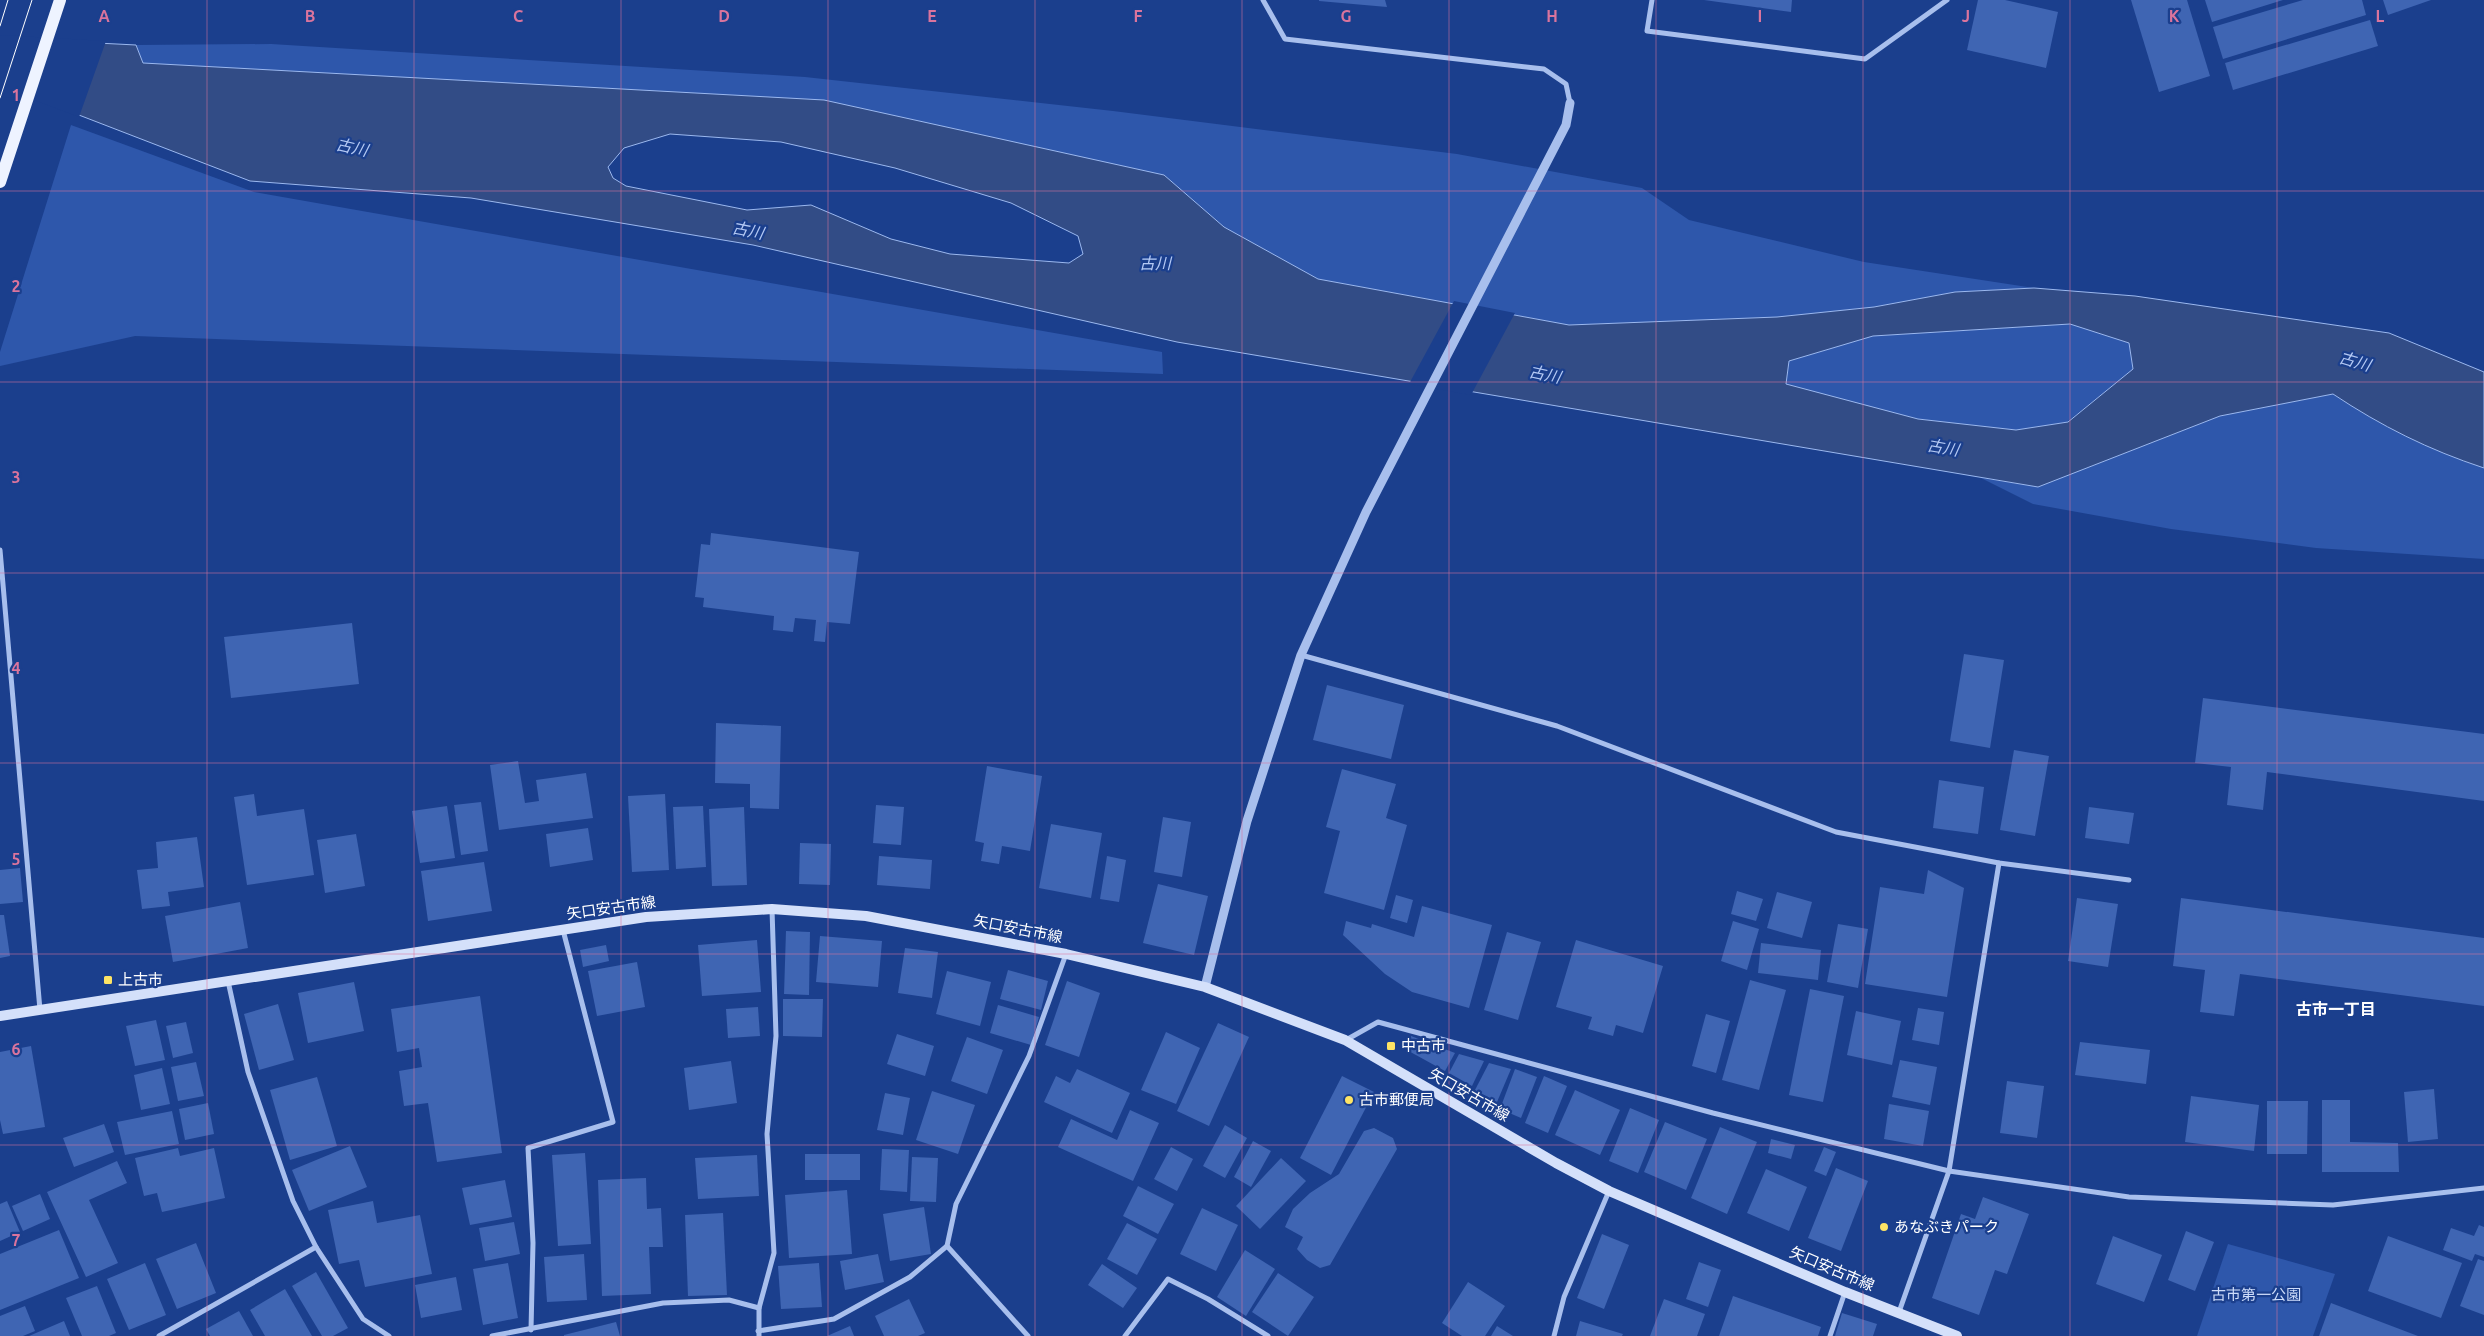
<svg xmlns="http://www.w3.org/2000/svg" width="2484" height="1336" font-family="Ubuntu,'Noto Sans JP',sans-serif">
  <rect width="100%" height="100%" fill="#1b3f8d"/>
  <g fill="#2e57ab">
    <polygon points="271,44 805,77 1113,111 1457,154 1642,188 1689,220 1864,262 2034,288 1955,292 1874,307 1777,317 1569,325 1318,279 1224,227 1164,175 143,63 136,45"/>
    <polygon points="71,125 254,192 1162,352 1163,374 135,336 0,366 0,352"/>
    <polygon points="2070,324 2129,343 2133,369 2067,422 2016,430 1918,419 1786,385 1789,361 1873,336"/>
    <path d="M2333 394C2381 426 2429 450 2484 468V559L2316 548 2171 529 2033 504 1981 478 2038 487 2220 416Z"/>
    <polygon points="2228,1244 2335,1274 2313,1336 2197,1336"/>
  </g>
  <path fill="#324c86" stroke="#9bb8ef" fill-rule="evenodd" d="M0 38 136 45 143 63 824 100 1164 175 1224 227 1318 279 1569 325 1777 317 1874 307 1955 292 2034 288 2135 296 2389 333 2484 372V468C2429 450 2381 426 2333 394L2220 416 2038 487 1177 342 753 245 471 198 250 181 27 95ZM670 134 781 142 895 168 1011 203 1078 236 1083 254 1069 263 950 254 891 239 811 205 747 210 626 186 613 178 608 167 624 148ZM2070 324 2129 343 2133 369 2068 422 2016 430 1918 419 1786 384 1789 361 1873 336Z"/>
  <g fill="#1b3f8d">
    <polygon points="0,35 106,41 79,117 26,97 0,98"/>
    <polygon points="1454,301 1515,313 1471,395 1409,384"/>
  </g>
  <g fill="#3f65b3">
    <polygon points="1319,0 1385,0 1387,7 1319,1"/>
    <polygon points="1704,0 1792,0 1791,12"/>
    <polygon points="1978,0 2005,0 2058,12 2046,68 1967,50"/>
    <polygon points="2131,0 2187,0 2210,76 2159,92"/>
    <polygon points="2205,0 2283,0 2212,22"/>
    <polygon points="2303,0 2362,0 2366,15 2223,59 2213,27"/>
    <polygon points="2383,0 2431,0 2388,15"/>
    <polygon points="2370,20 2378,46 2233,90 2225,63"/>
    <polygon points="711,533 859,552 850,624 827,622 825,642 814,641 816,620 795,618 793,632 773,630 774,616 703,607 704,598 695,597 701,544 710,545"/>
    <polygon points="352,623 359,684 231,698 224,637"/>
    <polygon points="1964,654 2004,660 1990,748 1950,741"/>
    <polygon points="1327,685 1404,705 1391,759 1313,740"/>
    <polygon points="2203,698 2484,734 2484,801 2267,772 2263,810 2227,805 2231,767 2195,763"/>
    <polygon points="716,723 781,726 779,809 750,808 750,784 715,783"/>
    <polygon points="2014,750 2049,756 2035,836 2000,830"/>
    <polygon points="518,761 525,803 539,801 536,780 586,773 593,818 499,830 490,765"/>
    <polygon points="987,766 1042,776 1030,851 1002,846 999,864 981,861 984,843 975,841"/>
    <polygon points="1342,769 1396,784 1386,818 1407,825 1384,910 1324,893 1340,831 1326,827"/>
    <polygon points="1939,780 1984,787 1978,834 1933,828"/>
    <polygon points="254,794 257,816 304,809 314,875 247,885 234,797"/>
    <polygon points="665,794 669,870 632,872 628,796"/>
    <polygon points="481,802 488,851 461,855 454,805"/>
    <polygon points="876,805 904,807 901,845 873,843"/>
    <polygon points="447,806 455,858 420,863 412,811"/>
    <polygon points="703,806 706,867 676,869 673,807"/>
    <polygon points="744,807 747,885 712,886 709,809"/>
    <polygon points="2089,807 2134,813 2129,844 2085,838"/>
    <polygon points="1163,817 1191,822 1182,877 1154,872"/>
    <polygon points="1051,824 1102,833 1091,898 1039,888"/>
    <polygon points="588,828 593,860 550,867 546,834"/>
    <polygon points="356,834 365,886 325,893 317,840"/>
    <polygon points="197,837 204,887 168,892 170,906 142,909 137,870 158,868 156,842"/>
    <polygon points="800,843 831,844 830,885 799,884"/>
    <polygon points="879,856 932,860 930,889 877,885"/>
    <polygon points="1107,856 1126,860 1119,902 1100,899"/>
    <polygon points="484,862 492,911 428,921 421,871"/>
    <polygon points="20,868 23,902 0,904 0,870"/>
    <polygon points="1928,870 1964,888 1947,997 1865,984 1880,887 1924,894"/>
    <polygon points="1158,884 1208,896 1194,955 1143,943"/>
    <polygon points="1737,891 1763,899 1756,921 1731,914"/>
    <polygon points="1777,892 1812,902 1802,938 1767,928"/>
    <polygon points="1396,895 1413,900 1407,923 1390,918"/>
    <polygon points="2077,898 2118,904 2108,967 2068,961"/>
    <polygon points="2181,898 2484,938 2484,1006 2240,974 2234,1016 2200,1012 2205,970 2173,966"/>
    <polygon points="240,902 248,948 173,962 165,916"/>
    <polygon points="1422,906 1492,925 1469,1008 1412,992 1385,974 1343,935 1346,921 1371,928 1372,924 1414,937"/>
    <polygon points="0,915 4,915 10,956 0,958"/>
    <polygon points="1733,921 1759,929 1747,970 1721,961"/>
    <polygon points="1838,924 1868,929 1858,988 1827,982"/>
    <polygon points="786,931 810,932 809,995 784,994"/>
    <polygon points="1507,932 1541,942 1518,1020 1484,1010"/>
    <polygon points="820,936 882,941 878,987 816,982"/>
    <polygon points="757,940 761,992 702,996 698,945"/>
    <polygon points="1576,940 1663,966 1643,1033 1616,1025 1613,1036 1588,1029 1592,1017 1556,1007"/>
    <polygon points="1761,943 1821,950 1818,980 1758,973"/>
    <polygon points="606,945 609,961 583,967 580,950"/>
    <polygon points="905,948 938,952 932,998 898,993"/>
    <polygon points="637,962 645,1007 597,1016 588,971"/>
    <polygon points="1008,970 1048,981 1041,1010 1000,999"/>
    <polygon points="947,971 991,982 980,1026 936,1014"/>
    <polygon points="1750,980 1786,990 1759,1090 1722,1080"/>
    <polygon points="1067,981 1100,993 1079,1057 1045,1045"/>
    <polygon points="354,982 364,1031 308,1043 298,993"/>
    <polygon points="1810,989 1844,996 1823,1102 1789,1095"/>
    <polygon points="480,996 502,1153 437,1162 428,1103 404,1106 399,1071 422,1067 419,1048 397,1052 391,1009"/>
    <polygon points="783,999 823,999 822,1037 783,1036"/>
    <polygon points="278,1004 294,1060 259,1070 244,1014"/>
    <polygon points="998,1005 1039,1017 1031,1045 990,1033"/>
    <polygon points="758,1007 760,1036 728,1038 726,1009"/>
    <polygon points="1918,1008 1944,1012 1939,1045 1912,1040"/>
    <polygon points="1856,1011 1901,1021 1892,1065 1847,1055"/>
    <polygon points="1706,1014 1730,1021 1716,1073 1692,1066"/>
    <polygon points="156,1020 165,1060 135,1066 126,1026"/>
    <polygon points="186,1022 193,1053 173,1058 166,1026"/>
    <polygon points="1218,1023 1249,1037 1209,1126 1177,1111"/>
    <polygon points="1166,1032 1200,1048 1176,1104 1141,1090"/>
    <polygon points="897,1034 934,1046 925,1076 887,1064"/>
    <polygon points="1411,1036 1455,1053 1445,1071 1405,1049"/>
    <polygon points="967,1037 1003,1050 987,1094 951,1081"/>
    <polygon points="2080,1042 2150,1050 2146,1084 2075,1075"/>
    <polygon points="31,1046 45,1127 3,1134 0,1120 0,1052"/>
    <polygon points="1459,1054 1484,1061 1472,1086 1449,1073"/>
    <polygon points="1900,1060 1937,1067 1930,1105 1892,1097"/>
    <polygon points="731,1061 737,1103 689,1110 684,1068"/>
    <polygon points="196,1062 204,1096 178,1101 171,1067"/>
    <polygon points="1489,1063 1511,1069 1497,1102 1475,1090"/>
    <polygon points="162,1068 170,1104 141,1110 134,1075"/>
    <polygon points="1077,1069 1130,1093 1112,1133 1044,1102 1056,1076 1070,1083"/>
    <polygon points="1515,1069 1537,1077 1521,1118 1500,1109"/>
    <polygon points="1342,1076 1374,1092 1331,1175 1300,1158"/>
    <polygon points="1544,1076 1567,1086 1548,1133 1525,1123"/>
    <polygon points="317,1077 337,1146 290,1160 270,1090"/>
    <polygon points="2007,1081 2044,1086 2037,1138 2000,1133"/>
    <polygon points="2434,1089 2438,1139 2408,1142 2404,1092"/>
    <polygon points="1575,1090 1620,1110 1600,1155 1555,1135"/>
    <polygon points="932,1091 975,1105 958,1154 916,1140"/>
    <polygon points="885,1093 910,1098 903,1135 877,1130"/>
    <polygon points="2191,1096 2259,1105 2254,1151 2185,1142"/>
    <polygon points="2322,1100 2350,1100 2350,1142 2398,1143 2399,1172 2322,1172"/>
    <polygon points="2267,1101 2308,1101 2307,1154 2267,1154"/>
    <polygon points="208,1103 214,1134 185,1140 179,1109"/>
    <polygon points="1889,1104 1929,1111 1923,1146 1884,1139"/>
    <polygon points="1630,1108 1659,1120 1638,1173 1609,1161"/>
    <polygon points="1130,1110 1159,1123 1133,1181 1058,1147 1071,1119 1117,1140"/>
    <polygon points="172,1111 179,1144 125,1155 117,1122"/>
    <polygon points="1665,1122 1707,1139 1686,1190 1644,1172"/>
    <polygon points="104,1124 114,1152 74,1167 63,1138"/>
    <polygon points="1225,1125 1247,1138 1225,1178 1203,1166"/>
    <polygon points="1720,1127 1757,1142 1727,1214 1691,1198"/>
    <polygon points="1374,1128 1393,1138 1397,1149 1330,1265 1320,1268 1307,1260 1297,1249 1303,1237 1285,1227 1293,1209 1310,1193 1339,1174 1364,1131"/>
    <polygon points="1771,1139 1795,1145 1791,1159 1768,1153"/>
    <polygon points="1253,1141 1271,1151 1251,1187 1234,1177"/>
    <polygon points="350,1146 367,1187 309,1211 292,1170"/>
    <polygon points="1171,1147 1193,1159 1177,1191 1154,1179"/>
    <polygon points="1824,1147 1836,1152 1826,1176 1814,1171"/>
    <polygon points="178,1148 180,1156 214,1148 225,1198 162,1212 157,1193 144,1196 135,1158"/>
    <polygon points="882,1149 909,1150 907,1192 880,1190"/>
    <polygon points="585,1153 591,1244 558,1246 552,1155"/>
    <rect x="805" y="1154" width="55" height="26"/>
    <polygon points="757,1155 759,1196 698,1199 695,1158"/>
    <polygon points="912,1157 938,1158 936,1202 910,1201"/>
    <polygon points="1281,1158 1306,1181 1260,1229 1236,1206"/>
    <polygon points="117,1161 127,1183 89,1200 118,1263 86,1277 47,1192"/>
    <polygon points="1836,1168 1868,1181 1841,1251 1808,1238"/>
    <polygon points="1766,1169 1807,1187 1789,1231 1747,1213"/>
    <polygon points="646,1178 647,1209 661,1208 663,1247 649,1247 651,1294 602,1296 598,1180"/>
    <polygon points="505,1180 512,1217 470,1225 462,1188"/>
    <polygon points="1138,1186 1174,1204 1158,1234 1123,1216"/>
    <polygon points="847,1190 852,1254 789,1258 785,1195"/>
    <polygon points="40,1194 50,1219 23,1231 12,1206"/>
    <polygon points="1983,1197 2029,1214 2007,1274 1995,1270 1979,1315 1932,1298 1961,1214 1975,1219"/>
    <polygon points="7,1201 20,1232 0,1241 0,1204"/>
    <polygon points="373,1201 377,1223 420,1215 432,1274 365,1287 359,1260 339,1264 328,1210"/>
    <polygon points="924,1207 931,1254 890,1261 883,1214"/>
    <polygon points="1202,1208 1238,1225 1216,1271 1180,1254"/>
    <polygon points="723,1213 727,1295 688,1296 685,1215"/>
    <polygon points="514,1222 520,1254 485,1261 479,1228"/>
    <polygon points="1127,1223 1157,1239 1137,1275 1107,1259"/>
    <polygon points="2479,1225 2484,1227 2484,1257 2475,1254 2472,1261 2443,1250 2451,1228 2474,1236"/>
    <polygon points="59,1230 79,1278 0,1310 0,1254"/>
    <polygon points="2186,1231 2214,1242 2195,1291 2168,1280"/>
    <polygon points="1602,1234 1629,1245 1604,1309 1577,1298"/>
    <polygon points="2113,1236 2162,1255 2144,1302 2096,1284"/>
    <polygon points="2388,1236 2462,1263 2441,1318 2368,1291"/>
    <polygon points="196,1243 216,1293 177,1309 156,1259"/>
    <polygon points="1245,1250 1275,1269 1246,1316 1217,1297"/>
    <polygon points="584,1254 587,1300 547,1302 544,1257"/>
    <polygon points="878,1254 884,1282 845,1290 840,1261"/>
    <polygon points="2478,1259 2484,1261 2484,1315 2460,1306"/>
    <polygon points="1699,1262 1721,1270 1708,1307 1686,1299"/>
    <polygon points="145,1263 166,1315 129,1330 107,1279"/>
    <polygon points="508,1263 518,1318 483,1325 473,1269"/>
    <polygon points="819,1263 822,1307 781,1309 778,1266"/>
    <polygon points="1102,1264 1137,1288 1123,1308 1088,1285"/>
    <polygon points="316,1272 348,1328 333,1336 322,1336 292,1286"/>
    <polygon points="1278,1273 1314,1297 1288,1336 1252,1312"/>
    <polygon points="456,1277 462,1310 421,1318 415,1285"/>
    <polygon points="1468,1282 1505,1306 1485,1336 1462,1336 1442,1323"/>
    <polygon points="97,1286 116,1333 109,1336 82,1336 66,1298"/>
    <polygon points="285,1289 312,1336 265,1336 250,1310"/>
    <polygon points="1733,1296 1821,1327 1818,1336 1719,1336"/>
    <polygon points="909,1299 925,1333 918,1336 884,1336 875,1316"/>
    <polygon points="1664,1299 1705,1314 1697,1336 1650,1336"/>
    <polygon points="2331,1303 2418,1336 2319,1336"/>
    <polygon points="25,1306 35,1331 23,1336 0,1336 0,1316"/>
    <polygon points="239,1311 253,1336 210,1336 206,1329"/>
    <polygon points="1842,1313 1877,1324 1873,1336 1835,1336"/>
    <polygon points="64,1321 70,1336 29,1336"/>
    <polygon points="1580,1321 1623,1334 1622,1336 1576,1336"/>
    <polygon points="616,1322 620,1336 564,1336 564,1335"/>
    <polygon points="850,1326 854,1336 827,1336"/>
    <polygon points="1497,1326 1513,1336 1491,1336"/>
  </g>
  <g fill="none" stroke-linecap="round" stroke-linejoin="round">
    <g stroke="#a8bfed" stroke-width="5">
      <polyline points="1263,0 1285,39 1544,69 1566,84 1570,103"/>
      <polyline points="1652,0 1647,31 1865,59 1947,0"/>
      <polyline points="0,550 40,1010"/>
      <polyline points="1301,655 1557,726 1836,832 1999,863 2129,880"/>
      <polyline points="228,981 248,1072 293,1201 316,1247 363,1319 389,1336"/>
      <polyline points="1346,1040 1378,1022 1713,1113 1949,1171 2129,1197 2333,1205 2484,1188"/>
      <polyline points="1899,1312 1949,1171 1999,863"/>
      <polyline points="531,1330 533,1243 528,1148 613,1122 563,930"/>
      <polyline points="758,1331 834,1319 910,1277 947,1246"/>
      <polyline points="159,1336 316,1247"/>
      <polyline points="492,1336 663,1303 729,1300 759,1308"/>
      <polyline points="759,1336 759,1308 774,1253 767,1134 776,1036 772,909"/>
      <polyline points="1028,1336 947,1246 956,1204 1029,1056 1066,954"/>
      <polyline points="1125,1336 1168,1279 1208,1299 1268,1336"/>
      <polyline points="1554,1336 1564,1297 1609,1191"/>
      <polyline points="1830,1336 1845,1292"/>
    </g>
    <polyline stroke="#a8bfed" stroke-width="9" points="1205,987 1247,821 1301,655 1366,512 1566,125 1570,103"/>
    <polyline stroke="#d4e0fa" stroke-width="10" points="0,1016 646,917 772,909 866,916 1066,954 1205,987 1345,1040 1556,1163 1609,1191 1845,1292 1957,1336"/>
    <polyline stroke="#eef3ff" stroke-width="12" points="0,182 60,0"/>
    <g stroke="#fff" stroke-width="1">
      <polyline points="0,26 8,0"/>
      <polyline points="0,98 32,0"/>
    </g>
  </g>
  <path fill="none" stroke="#da749d" stroke-width="1" stroke-opacity="0.55" d="M207 0V1336M414 0V1336M621 0V1336M828 0V1336M1035 0V1336M1242 0V1336M1449 0V1336M1656 0V1336M1863 0V1336M2070 0V1336M2277 0V1336M0 191H2484M0 382H2484M0 573H2484M0 763H2484M0 954H2484M0 1145H2484"/>
  <g fill="#fee465" stroke="#1b3f8d" stroke-width="2">
    <rect x="103" y="975" width="10" height="10" rx="2.5"/>
    <rect x="1386" y="1041" width="10" height="10" rx="2.5"/>
    <circle cx="1349" cy="1100" r="5"/>
    <circle cx="1884" cy="1227" r="5"/>
  </g>
  <g text-anchor="middle" stroke-width="4.5" stroke-linejoin="round" paint-order="stroke">
    <g font-size="15" fill="#fff" stroke="#1b3f8d">
      <text transform="translate(611 908) rotate(-8)" y="5">矢口安古市線</text>
      <text transform="translate(1018 929) rotate(11)" y="5">矢口安古市線</text>
      <text transform="translate(1469 1095) rotate(30)" y="5">矢口安古市線</text>
      <text transform="translate(1832 1269) rotate(23)" y="5">矢口安古市線</text>
    </g>
    <g font-size="15" fill="#fff" stroke="#1b3f8d" text-anchor="start">
      <text x="118" y="985">上古市</text>
      <text x="1401" y="1051">中古市</text>
      <text x="1359" y="1105">古市郵便局</text>
      <text x="1894" y="1232">あなぶきパーク</text>
    </g>
    <g font-size="15" fill="#cddcfa" stroke="#1b3f8d">
      <text x="2256" y="1300">古市第一公園</text>
    </g>
    <g font-size="16" font-style="italic" fill="#b4c9f4" stroke="#1b3f8d">
      <text transform="translate(352 147) rotate(13)" y="6">古川</text>
      <text transform="translate(748 230) rotate(11)" y="6">古川</text>
      <text x="1155" y="269">古川</text>
      <text transform="translate(2355 361) rotate(16)" y="6">古川</text>
      <text transform="translate(1545 374) rotate(12)" y="6">古川</text>
      <text transform="translate(1943 447) rotate(10)" y="6">古川</text>
    </g>
    <g font-size="16" font-weight="bold" fill="#fff" stroke="#1b3f8d">
      <text x="2336" y="1015">古市一丁目</text>
    </g>
  </g>
  <g font-size="16" text-anchor="middle" font-weight="bold" fill="#da749d" stroke="#1b3f8d" stroke-width="4.5" stroke-linejoin="round" paint-order="stroke">
    <text x="104" y="22">A</text>
    <text x="310" y="22">B</text>
    <text x="518" y="22">C</text>
    <text x="724" y="22">D</text>
    <text x="932" y="22">E</text>
    <text x="1138" y="22">F</text>
    <text x="1346" y="22">G</text>
    <text x="1552" y="22">H</text>
    <text x="1760" y="22">I</text>
    <text x="1966" y="22">J</text>
    <text x="2174" y="22">K</text>
    <text x="2380" y="22">L</text>
    <text x="16" y="101">1</text>
    <text x="16" y="292">2</text>
    <text x="16" y="483">3</text>
    <text x="16" y="674">4</text>
    <text x="16" y="865">5</text>
    <text x="16" y="1055">6</text>
    <text x="16" y="1246">7</text>
  </g>
</svg>
